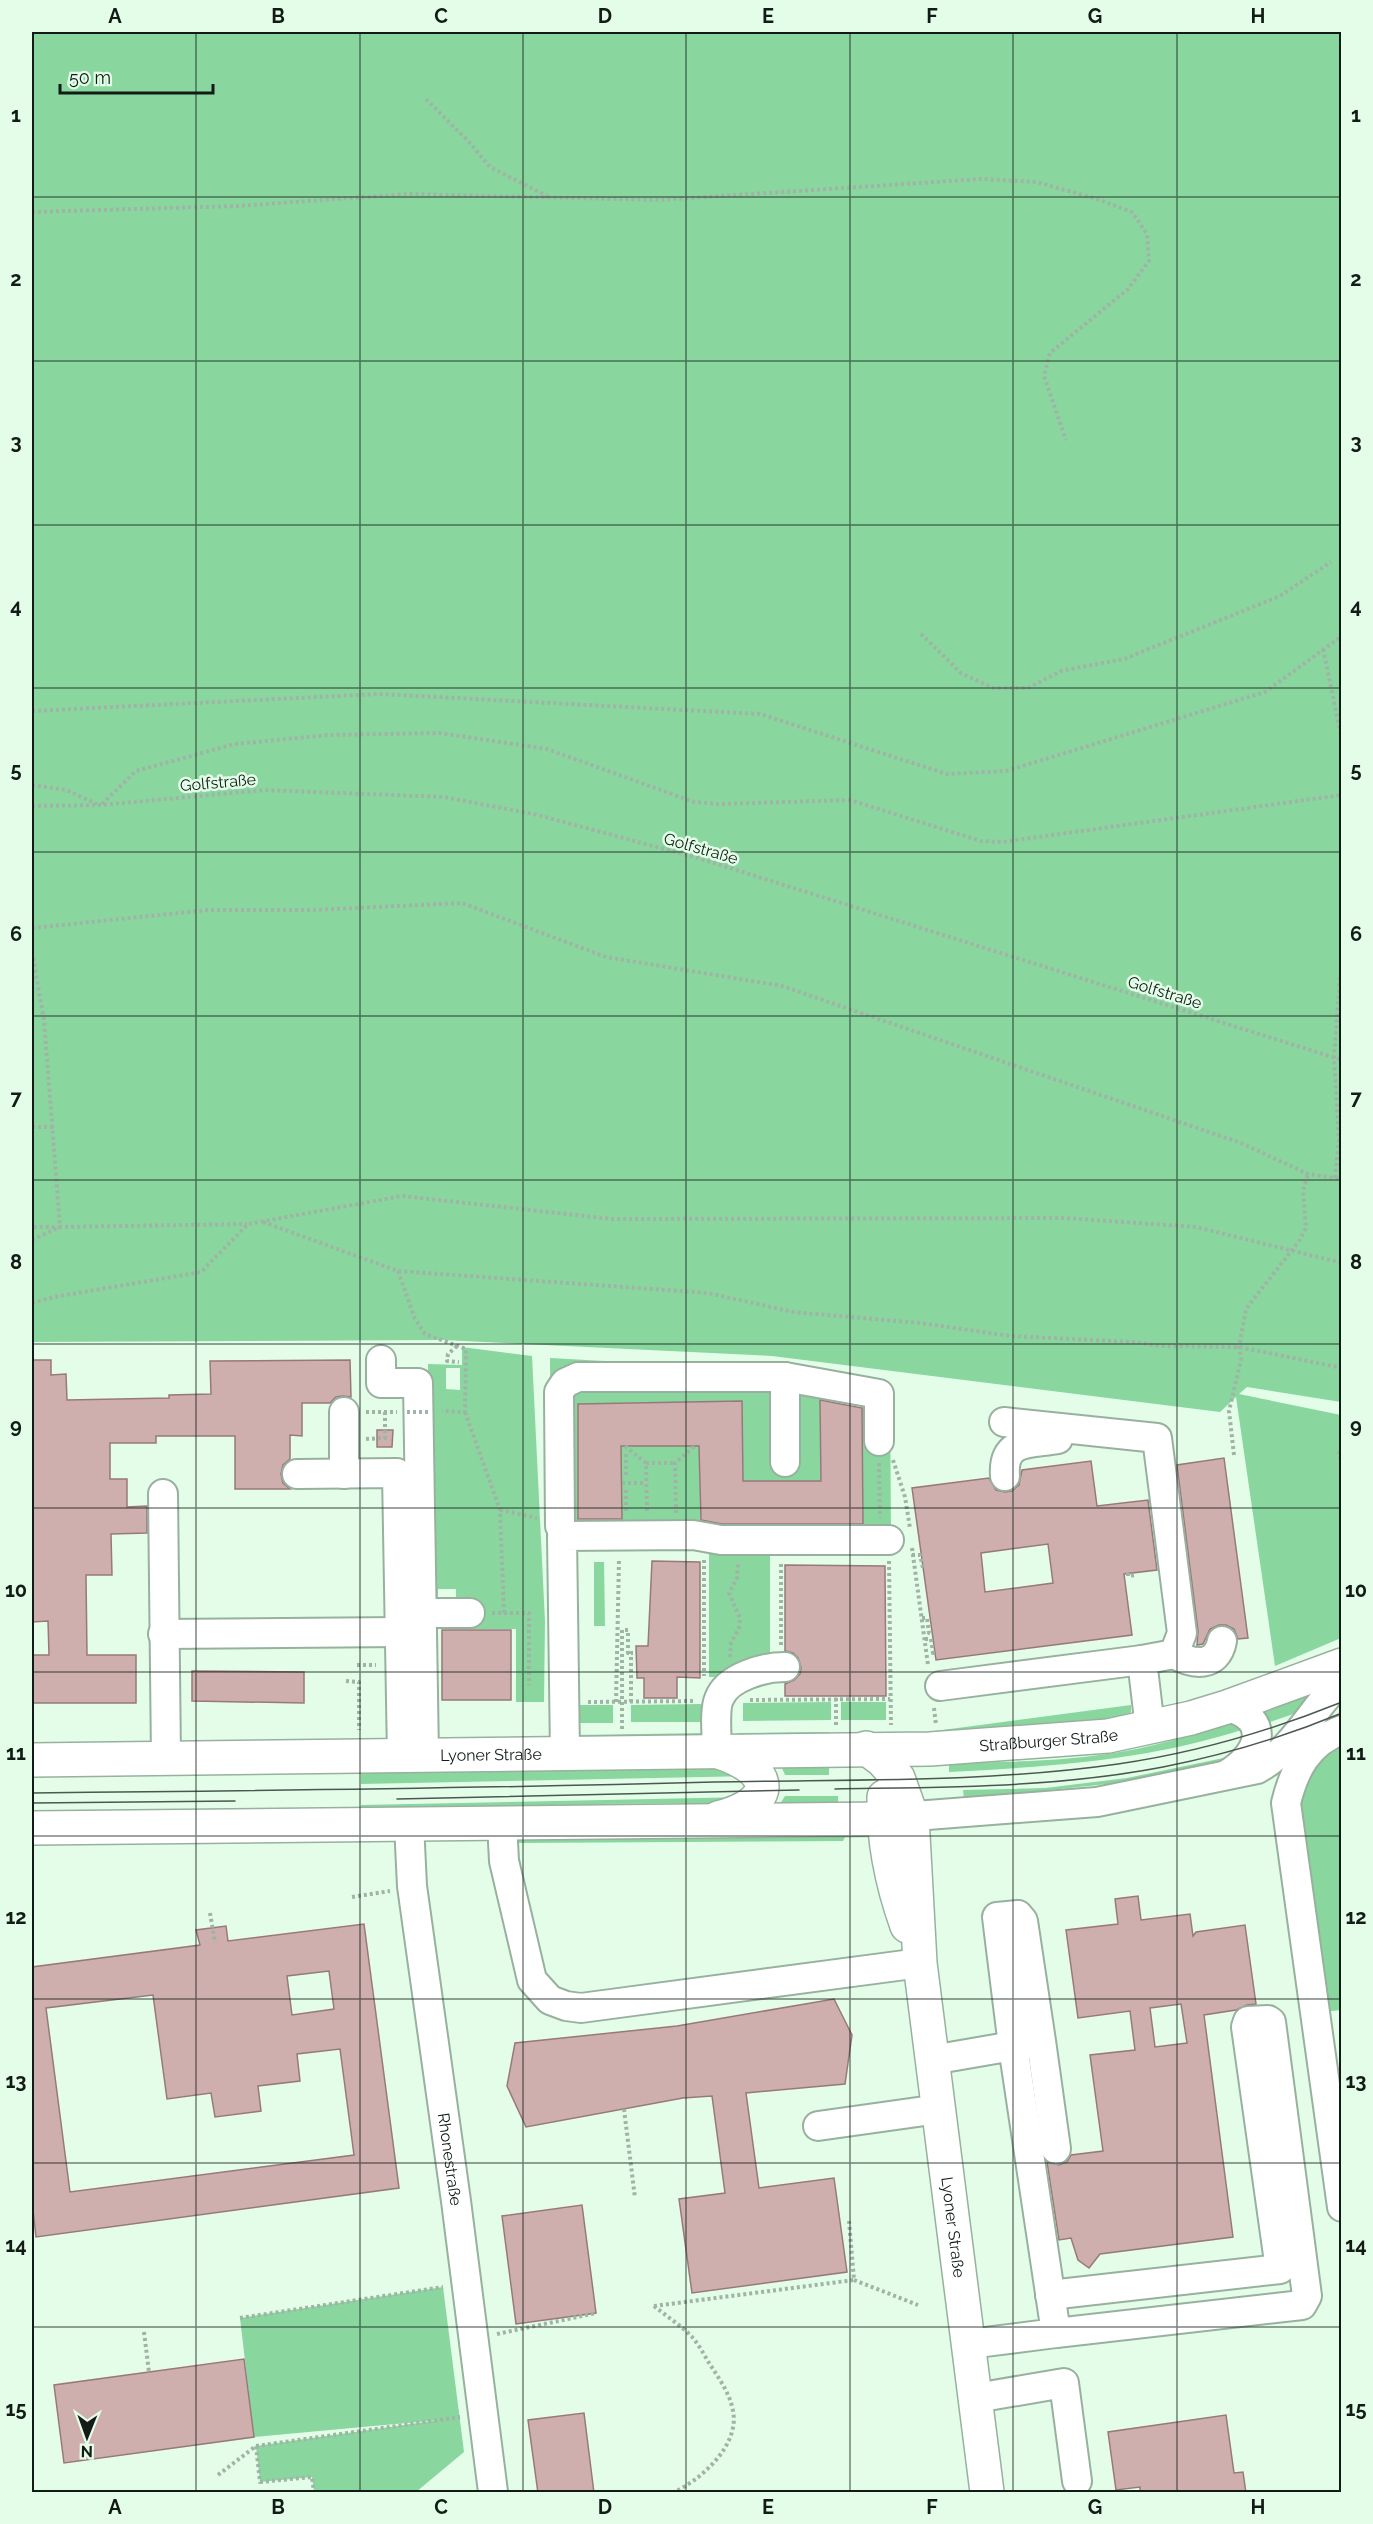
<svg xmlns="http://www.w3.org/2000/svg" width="1373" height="2524" font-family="Raleway,sans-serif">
  <rect width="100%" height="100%" fill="#e3fde9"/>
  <g fill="#89d79f" fill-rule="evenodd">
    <polygon points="32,32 1341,32 1341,1402 1247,1387 1239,1394 1341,1415 1341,1638 1275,1666 1236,1397 1220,1412 772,1356 443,1340 32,1342"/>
    <path d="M462 1347 532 1356 545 1621 544 1702H516V1629H435L431 1723 428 1364 462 1365ZM446 1368H460V1390L446 1389ZM438 1589H456V1605H438Z"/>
    <path d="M550 1358 785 1371 890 1387 891 1531 551 1527ZM862 1400 863 1524 701 1525 699 1446H621L622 1525H578V1404L742 1401 743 1481H821L820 1401Z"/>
    <polygon points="709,1551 770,1551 770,1661 724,1677 709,1677"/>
    <polygon points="594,1562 604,1562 605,1626 594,1626"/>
    <polygon points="1323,1687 1308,1709 1267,1723 1261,1710"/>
    <polygon points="831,1702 831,1720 743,1721 743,1703"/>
    <rect x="841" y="1702" width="45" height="18"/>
    <polygon points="701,1704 701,1722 631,1722 631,1705"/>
    <rect x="578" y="1705" width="35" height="18"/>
    <polygon points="1131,1705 1131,1712 1126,1720 936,1733 935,1731"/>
    <path d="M1228 1720 1245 1729C1149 1760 1049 1767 949 1772V1763C1042 1762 1141 1760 1228 1720Z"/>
    <polygon points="829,1732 829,1738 737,1741 737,1733"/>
    <polygon points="706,1733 702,1742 579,1742 574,1735"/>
    <polygon points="1341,1740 1341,2010 1323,2012 1296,1800 1314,1756"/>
    <polygon points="1233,1756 1232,1760 1127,1782 964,1799 963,1790 1045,1788 1127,1778"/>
    <polygon points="736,1763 752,1776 361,1784 361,1766"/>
    <polygon points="829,1763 829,1775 785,1775 781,1766"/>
    <polygon points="785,1796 838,1796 838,1811 778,1807"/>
    <polygon points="748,1797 735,1803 597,1804 582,1807 362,1816 361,1805"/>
    <polygon points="847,1834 843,1841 519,1843 519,1837"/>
    <polygon points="443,2287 464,2452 416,2492 314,2492 312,2477 260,2482 256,2446 439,2420 254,2437 240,2318"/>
  </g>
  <g fill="#cfaeae" stroke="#98797a" stroke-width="1.5" fill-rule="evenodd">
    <polygon points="32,1360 51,1360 51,1375 66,1374 67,1400 169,1398 169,1395 211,1394 210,1361 350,1360 351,1397 343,1396 336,1397 330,1403 302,1403 302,1436 290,1435 290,1459 283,1465 281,1474 283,1483 290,1489 235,1489 235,1436 156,1436 156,1443 110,1443 110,1479 127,1479 127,1507 147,1506 147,1533 111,1534 112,1575 86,1575 87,1655 136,1655 136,1703 32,1703 32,1655 49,1655 48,1621 32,1622"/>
    <polygon points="820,1400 862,1408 863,1524 722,1524 701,1520 699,1446 621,1446 622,1519 578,1519 578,1404 742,1401 743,1481 821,1481"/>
    <polygon points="377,1430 393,1430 392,1447 377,1447"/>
    <polygon points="1224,1458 1248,1638 1238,1639 1234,1629 1226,1625 1219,1625 1210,1629 1203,1644 1197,1645 1198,1631 1177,1465"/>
    <path d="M1091 1461 1097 1506 1148 1500 1157 1570 1124 1574 1132 1635 936 1660 912 1488 989 1478 996 1490 1005 1492 1012 1491 1019 1485 1022 1470ZM1048 1544 1053 1583 985 1592 981 1553Z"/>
    <polygon points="652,1561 700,1562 700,1678 677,1677 677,1698 644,1698 644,1678 637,1678 636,1646 648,1646"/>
    <polygon points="785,1565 885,1566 886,1696 785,1696 785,1684 794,1680 800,1674 801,1667 798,1658 793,1653 785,1651"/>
    <rect x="442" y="1630" width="69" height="70"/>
    <polygon points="192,1671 304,1672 304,1703 192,1701"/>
    <path d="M1138 1896 1141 1920 1190 1914 1193 1936 1196 1932 1245 1925 1256 2004 1247 2005 1236 2010 1204 2015 1233 2237 1100 2254 1089 2268 1078 2260 1071 2238 1059 2240 1047 2162 1059 2165 1067 2162 1071 2155 1103 2151 1090 2055 1135 2050 1130 2011 1078 2018 1066 1930 1118 1924 1115 1899ZM1181 2004 1187 2043 1155 2047 1150 2008Z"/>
    <path d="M364 1924 399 2188 36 2237 32 2201V1967L200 1945 196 1930 226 1926 228 1941ZM329 1971 334 2009 292 2015 287 1976ZM153 1995 167 2099 211 2093 215 2117 261 2111 258 2086 300 2081 297 2054 340 2049 354 2155 70 2192 46 2008Z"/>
    <polygon points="834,1999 852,2035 845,2084 746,2093 759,2188 834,2178 847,2272 692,2293 679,2199 725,2193 712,2096 683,2098 526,2127 507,2086 515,2043 677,2026"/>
    <polygon points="582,2205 596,2313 516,2324 502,2216"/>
    <polygon points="244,2359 254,2437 64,2463 54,2385"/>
    <polygon points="584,2413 594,2493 538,2493 528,2420"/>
    <polygon points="1226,2415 1234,2473 1243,2472 1246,2493 1140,2493 1140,2487 1116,2490 1108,2432"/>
  </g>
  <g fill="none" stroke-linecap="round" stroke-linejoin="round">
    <g stroke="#98b19e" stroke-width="32">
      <g id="minor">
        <polyline points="381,1360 381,1383 418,1383 424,1756"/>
        <polyline points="785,1377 785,1462"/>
        <polyline points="344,1412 344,1474"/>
        <polyline points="1004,1422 1157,1438 1182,1633 1174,1654 1142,1660 1150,1728"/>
        <polyline points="297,1474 397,1473 402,1756"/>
        <path d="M1005 1476C1002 1438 1032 1444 1058 1439"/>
        <polyline points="163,1494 166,1758"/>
        <polyline points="560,1526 559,1392 565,1383 578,1377 785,1377 879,1394 879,1441"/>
        <polyline points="403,1613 470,1613"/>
        <polyline points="163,1634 401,1632"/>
        <path d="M1174 1654C1193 1665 1217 1668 1222 1641"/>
        <polyline points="940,1686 1142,1660"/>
        <path d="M1342 1730C1308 1742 1294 1770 1286 1803L1342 2207"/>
        <path d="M717 1751C717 1738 714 1710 719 1699 727 1677 764 1667 785 1667"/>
        <polyline points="565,1754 562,1536 693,1535 721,1540 889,1540"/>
        <path d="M1226 1775C1259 1756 1274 1719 1227 1707"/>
        <path d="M889 1818 1097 1802 1257 1769C1295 1749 1312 1708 1342 1680"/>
        <polyline points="502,1823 504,1861 532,1980 550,2000 566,2006 581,2008 920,1963"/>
        <path id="s1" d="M409 1824 412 1886 456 2201 493 2492"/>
        <polyline points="1041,2041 1023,1921 1018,1915 997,1917 1013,2046 1041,2041 1056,2149"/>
        <polyline points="932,2060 1013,2046 1056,2333 969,2344"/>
        <polyline points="818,2126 939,2109"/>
        <polyline points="1050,2295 1280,2269 1246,2027 1248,2021 1268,2020 1271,2022 1307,2296 1302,2305 1056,2333"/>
        <polyline points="976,2398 1064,2383 1077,2481"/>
      </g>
    </g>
    <g stroke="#98b19e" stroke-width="36">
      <g id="major">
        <path id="s2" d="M866 1748 882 1760 898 1778 912 1817 920 1963 987 2492"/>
        <path id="s3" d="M32 1760 930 1749 1108 1736 1191 1718 1227 1707 1342 1665"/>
        <path d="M884 1797C883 1842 892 1884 907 1926"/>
        <path d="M718 1818C778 1802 775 1771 719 1752"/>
        <polyline points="32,1828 883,1819"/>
      </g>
    </g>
    <g stroke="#a0b4a5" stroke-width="4" stroke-dasharray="3 3" stroke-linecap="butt">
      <polyline points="426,99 469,142 490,167 549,197"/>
      <polyline points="32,212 237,206 409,194 659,200 981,179 1037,182 1100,200 1132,212 1147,234 1149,261 1128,289 1050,353 1044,376 1066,440"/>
      <polyline points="921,634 961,673 993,688 1028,688 1061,671 1124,659 1280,596 1331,562"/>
      <polyline points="1323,649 1342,740"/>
      <polyline points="32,711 379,694 760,714 947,774 1006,771 1265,692 1342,636"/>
      <polyline points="32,785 66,790 97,804"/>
      <polyline points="102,804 136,771 235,744 328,735 440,733 547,749 694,802 718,804 850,800 981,841 1002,842 1342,795"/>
      <polyline points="32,806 101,805 264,790 444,797 538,815 701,859 1342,1060"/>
      <polyline points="32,928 208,910 314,910 462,903 606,957 782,986 1241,1143 1308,1174 1342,1179"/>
      <polyline points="32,952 44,1020 60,1227 32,1227"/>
      <polyline points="32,1127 54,1127"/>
      <polyline points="1335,1178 1339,1140 1334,1057 1342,953"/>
      <polyline points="263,1222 398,1271 708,1293 793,1312 920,1323 1011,1336 1134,1342 1160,1346 1239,1347 1342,1368"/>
      <polyline points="32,1240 60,1227 247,1224"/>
      <polyline points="398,1271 415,1319 425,1334 466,1349 465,1412 442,1411"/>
      <polyline points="32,1303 54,1297 201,1272 248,1224 402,1196 612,1219 1065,1218 1196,1227 1342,1263"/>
      <polyline points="457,1346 448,1354 447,1361 459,1362"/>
      <polyline points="366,1412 397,1412"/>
      <polyline points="465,1412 500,1510 504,1613"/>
      <polyline points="366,1439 385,1438 385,1412"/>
      <polyline points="625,1446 646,1463 647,1513"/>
      <polyline points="1339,1451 1342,1470"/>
      <polyline points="1234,1455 1229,1411 1241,1360 1239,1347 1246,1309 1299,1241 1306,1228 1303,1191 1308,1174"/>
      <polyline points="893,1460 905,1497 910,1528"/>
      <polyline points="646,1463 675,1463"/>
      <polyline points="879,1463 880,1518"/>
      <polyline points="626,1475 626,1453"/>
      <polyline points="622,1483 646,1483"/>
      <polyline points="626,1490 626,1514"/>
      <polyline points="500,1510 537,1518"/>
      <polyline points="676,1513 675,1463 695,1446"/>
      <polyline points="912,1548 928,1665"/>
      <polyline points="912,1555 920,1555 923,1568"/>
      <polyline points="704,1560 704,1676"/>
      <polyline points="889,1561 891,1725"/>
      <polyline points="1128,1573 1128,1576 1135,1575"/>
      <polyline points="492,1613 529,1613 529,1685"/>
      <polyline points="922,1618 927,1618 929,1633 932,1633"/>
      <polyline points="925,1639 931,1639 933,1653 935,1652"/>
      <polyline points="781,1645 781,1563"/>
      <polyline points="730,1657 731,1643 739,1628 740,1618 729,1593 737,1578 738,1562"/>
      <polyline points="357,1665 376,1665"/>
      <polyline points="346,1681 359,1682 359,1730"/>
      <polyline points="750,1700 890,1699"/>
      <polyline points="588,1702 695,1701"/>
      <polyline points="616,1702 619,1559"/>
      <polyline points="631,1702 631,1653 636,1653"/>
      <polyline points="934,1708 936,1725"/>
      <polyline points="836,1725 836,1696"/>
      <polyline points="622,1729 622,1630 628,1630 628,1653 631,1653"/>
      <polyline points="352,1897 390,1891"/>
      <polyline points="210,1913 215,1943"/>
      <polyline points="624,2109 635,2198"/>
      <polyline points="854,2280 918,2305"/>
      <polyline points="654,2306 854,2280 849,2221"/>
      <path d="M654 2306C666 2316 682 2326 693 2338 700 2346 705 2357 711 2366 720 2380 730 2394 733 2411 740 2445 701 2480 674 2492"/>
      <polyline points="240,2318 443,2287"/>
      <polyline points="144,2332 149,2372"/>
      <polyline points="497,2334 596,2313"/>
      <polyline points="256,2446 460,2417"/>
      <polyline points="218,2475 256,2446 260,2482 312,2477 314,2492"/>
    </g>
    <use href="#minor" stroke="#fff" stroke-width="28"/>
    <use href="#major" stroke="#fff" stroke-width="33"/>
    <g stroke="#4b584f" stroke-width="1.5">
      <path d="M835 1789C944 1787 1055 1788 1163 1767 1224 1755 1284 1737 1342 1713"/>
      <path d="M32 1793C259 1791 487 1788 714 1782 849 1779 985 1783 1118 1764 1195 1753 1270 1731 1342 1702"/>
      <polyline points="397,1799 799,1790"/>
      <polyline points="32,1803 235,1801"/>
    </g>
    <polyline stroke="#a0b4a5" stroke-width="4" stroke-dasharray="3 3" stroke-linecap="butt" points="407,1412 429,1412"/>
  </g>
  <path fill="none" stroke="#121b15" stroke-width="1.5" stroke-opacity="0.55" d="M196 32V2492M360 32V2492M523 32V2492M686 32V2492M850 32V2492M1013 32V2492M1177 32V2492M32 197H1342M32 361H1342M32 525H1342M32 688H1342M32 852H1342M32 1016H1342M32 1180H1342M32 1344H1342M32 1508H1342M32 1672H1342M32 1836H1342M32 1999H1342M32 2163H1342M32 2327H1342"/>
  <g text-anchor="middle" stroke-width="5" stroke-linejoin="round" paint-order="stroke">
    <g font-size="16" fill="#121b15" stroke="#e3fde9">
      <text transform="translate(218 782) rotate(-5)" y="6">Golfstraße</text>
      <text transform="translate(701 848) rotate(16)" y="6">Golfstraße</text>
      <text transform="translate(1165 992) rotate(17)" y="6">Golfstraße</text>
      <text dy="6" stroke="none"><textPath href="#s3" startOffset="1017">Straßburger Straße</textPath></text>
      <text dy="6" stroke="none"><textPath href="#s3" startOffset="459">Lyoner Straße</textPath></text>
      <text dy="6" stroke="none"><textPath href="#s1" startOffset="338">Rhonestraße</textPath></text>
      <text dy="6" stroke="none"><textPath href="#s2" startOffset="498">Lyoner Straße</textPath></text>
    </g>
  </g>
  <rect width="1373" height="2524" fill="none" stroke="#e3fde9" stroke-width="66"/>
  <g transform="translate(87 2437) rotate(181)" stroke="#e3fde9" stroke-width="4.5" paint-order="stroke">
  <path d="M0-4.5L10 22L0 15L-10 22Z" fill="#121b15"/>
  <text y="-9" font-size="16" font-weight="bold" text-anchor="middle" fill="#121b15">N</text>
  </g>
  <path d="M60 84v9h153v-9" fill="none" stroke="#121b15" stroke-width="3"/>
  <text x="69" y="84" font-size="18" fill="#121b15" stroke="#e3fde9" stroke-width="4.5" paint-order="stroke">50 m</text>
  <rect x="33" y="33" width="1307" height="2458" fill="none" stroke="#121b15" stroke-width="2"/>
  <g font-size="20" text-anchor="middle" font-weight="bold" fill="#121b15">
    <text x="115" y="23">A</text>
    <text x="278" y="23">B</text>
    <text x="441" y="23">C</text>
    <text x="605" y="23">D</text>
    <text x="768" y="23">E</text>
    <text x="932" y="23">F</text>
    <text x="1095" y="23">G</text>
    <text x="1258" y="23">H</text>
    <text x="16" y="122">1</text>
    <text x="1356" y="122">1</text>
    <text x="16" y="286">2</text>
    <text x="1356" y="286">2</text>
    <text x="16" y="449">3</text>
    <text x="1356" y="449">3</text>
    <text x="16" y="613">4</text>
    <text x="1356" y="613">4</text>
    <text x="16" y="777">5</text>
    <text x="1356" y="777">5</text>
    <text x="16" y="941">6</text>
    <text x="1356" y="941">6</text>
    <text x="16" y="1105">7</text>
    <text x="1356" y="1105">7</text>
    <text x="16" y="1269">8</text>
    <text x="1356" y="1269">8</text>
    <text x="16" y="1433">9</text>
    <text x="1356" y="1433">9</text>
    <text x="16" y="1597">10</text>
    <text x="1356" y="1597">10</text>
    <text x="16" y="1760">11</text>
    <text x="1356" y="1760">11</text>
    <text x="16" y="1924">12</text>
    <text x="1356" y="1924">12</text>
    <text x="16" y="2088">13</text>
    <text x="1356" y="2088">13</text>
    <text x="16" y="2252">14</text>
    <text x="1356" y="2252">14</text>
    <text x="16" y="2416">15</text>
    <text x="1356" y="2416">15</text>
    <text x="115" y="2514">A</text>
    <text x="278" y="2514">B</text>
    <text x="441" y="2514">C</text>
    <text x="605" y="2514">D</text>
    <text x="768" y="2514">E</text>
    <text x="932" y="2514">F</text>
    <text x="1095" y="2514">G</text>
    <text x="1258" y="2514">H</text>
  </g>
</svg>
